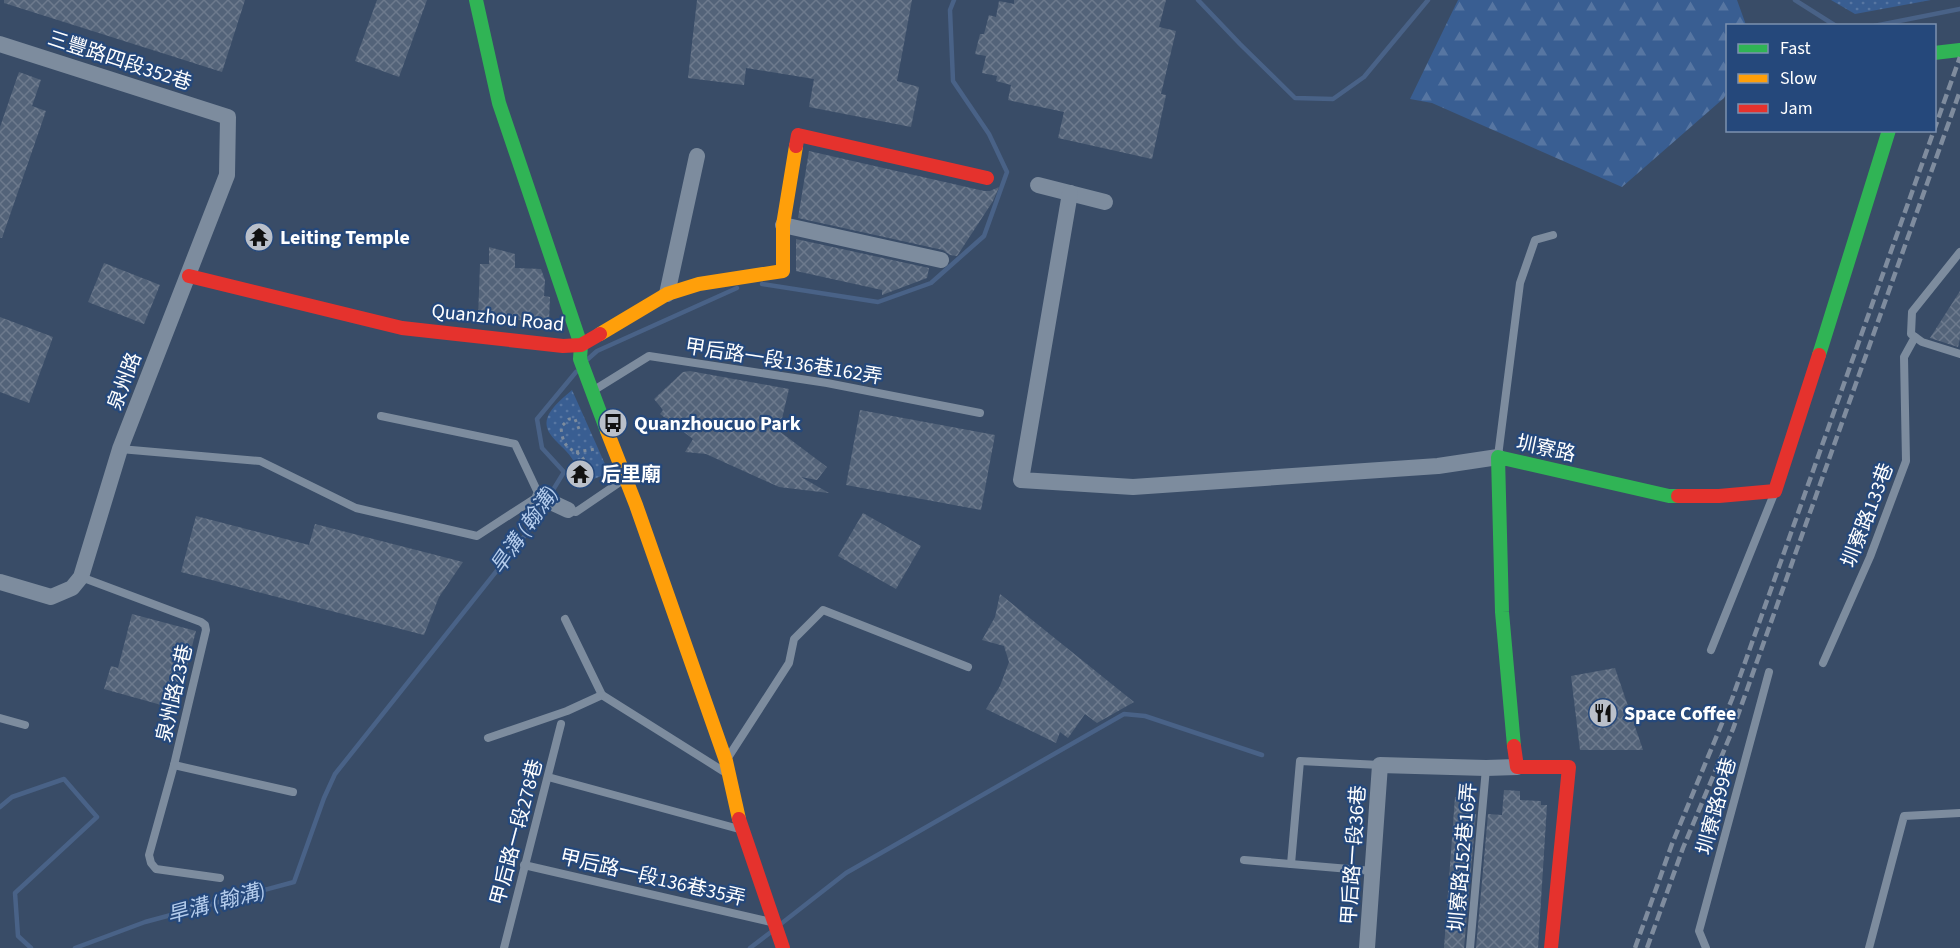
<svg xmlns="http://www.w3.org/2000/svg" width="1960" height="948" font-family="'Source Sans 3','Noto Sans TC',sans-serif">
  <defs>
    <pattern id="forest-firs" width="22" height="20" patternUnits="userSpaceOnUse" patternTransform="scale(1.5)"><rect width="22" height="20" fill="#395e92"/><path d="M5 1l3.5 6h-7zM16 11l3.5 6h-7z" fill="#5776a2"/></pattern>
    <pattern id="park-dots" width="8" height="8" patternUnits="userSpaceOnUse" patternTransform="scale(1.5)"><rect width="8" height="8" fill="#395e92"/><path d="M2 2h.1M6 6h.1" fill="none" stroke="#5776a2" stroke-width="1.8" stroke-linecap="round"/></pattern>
    <pattern id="building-cross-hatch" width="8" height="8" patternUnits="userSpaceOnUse" patternTransform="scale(1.5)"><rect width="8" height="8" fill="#536379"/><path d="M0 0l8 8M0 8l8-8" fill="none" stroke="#6d7a8d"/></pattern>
  </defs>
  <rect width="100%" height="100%" fill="#394c67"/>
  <polygon fill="url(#forest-firs)" points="1458,0 1737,0 1746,25 1728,26 1727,92 1724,98 1622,187 1432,103 1410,99"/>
  <g fill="url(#park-dots)">
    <polygon points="1831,0 1931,0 1855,14"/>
    <path d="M572 390 609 473 586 482 577 475C578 447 536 439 549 414 554 405 564 397 572 390Z"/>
  </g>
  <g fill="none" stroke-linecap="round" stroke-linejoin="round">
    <g stroke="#496287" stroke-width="4.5">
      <polyline points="1198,0 1240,44 1295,98 1333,99 1364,77 1428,0"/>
      <polyline points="1795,0 1836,26"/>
      <polyline points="1874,26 1960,9"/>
      <polyline points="762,284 878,302 931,283 984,236 1007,172 989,134 953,81 950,10 954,0"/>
      <polyline points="588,359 597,351 737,288"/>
      <polyline points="0,807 12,797 64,779 97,817 15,893 18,936 31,948"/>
      <polyline points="782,923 846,873 1124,714 1145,716 1262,755"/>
      <polyline points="75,948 145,922 294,882 324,798 335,774 526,534 564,472 542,448 537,419 576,372"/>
      <polyline points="750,948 771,932"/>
    </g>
  </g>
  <g fill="url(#building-cross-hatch)">
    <polygon points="4,0 245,0 222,72 4,3"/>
    <polygon points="377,0 427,0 399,77 355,61"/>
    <polygon points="697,0 912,0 897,81 919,87 911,127 809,107 814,79 746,68 744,85 688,78"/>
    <polygon points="1014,0 1166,0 1159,27 1176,31 1161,94 1166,95 1152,159 1058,138 1064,112 1008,100 1011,85 996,81 997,76 982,73 986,56 975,54 980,34 984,34 989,15 996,17 999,1 1014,4"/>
    <polygon points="19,72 41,80 32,106 46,111 2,238 0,238 0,127"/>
    <polygon points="809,151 984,191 990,191 999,187 993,201 957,256 950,255 943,250 798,218"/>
    <polygon points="796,239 929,268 927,278 882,295 882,290 796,271"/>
    <polygon points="489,247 515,254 515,268 541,269 545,280 544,296 550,297 549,321 478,319 480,264 489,264"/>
    <polygon points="104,263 160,285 144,324 88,302"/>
    <polygon points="1960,291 1960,338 1958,347 1930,338"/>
    <polygon points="0,317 53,337 29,403 0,392"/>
    <polygon points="690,371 789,389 779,431 827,467 817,480 801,477 829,493 779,487 706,454 685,452 693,439 660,414 663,410 654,399 683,372"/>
    <polygon points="860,410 995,435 981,510 846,485"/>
    <polygon points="863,513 921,546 896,589 838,556"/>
    <polygon points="196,516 309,545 315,524 463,562 439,597 424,635 181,572"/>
    <polygon points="1000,594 1134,702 1097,723 1085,714 1068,738 1060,732 1056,743 986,709 1000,686 1009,662 1004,646 982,640 995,617"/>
    <polygon points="132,614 196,631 182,685 179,684 172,708 104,689 111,666 118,668"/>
    <polygon points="1615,668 1643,750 1580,750 1571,676"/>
    <polygon points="1504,790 1520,791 1520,800 1541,801 1541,805 1547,805 1538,948 1476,948 1488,814 1502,815"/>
    <polygon points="1455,797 1469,798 1472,803 1471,814 1476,814 1464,948 1444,948"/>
  </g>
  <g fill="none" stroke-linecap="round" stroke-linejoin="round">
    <g stroke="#7d8c9e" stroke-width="3" stroke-dasharray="3 4.5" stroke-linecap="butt">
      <path d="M579 429 575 419H569L561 427C563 456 578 446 585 462 587 468 585 474 589 480"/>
      <polyline points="576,452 595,449"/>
    </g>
    <g stroke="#7d8c9e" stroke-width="8">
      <polyline points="1960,252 1912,312 1911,334 1922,342 1960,354"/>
      <polyline points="591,392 649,356 827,383 980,413"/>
      <polyline points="120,449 260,461 356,508 477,536 534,499 540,497 515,444 381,416"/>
      <polyline points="1498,456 1520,283 1535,240 1553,235"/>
      <polyline points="568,510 576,512 623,480"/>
      <polyline points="81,577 201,622 205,625 206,630 174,765 149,855 151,863 156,869 220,878"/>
      <polyline points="565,619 602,695"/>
      <polyline points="1711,650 1774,494"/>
      <polyline points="1823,663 1870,557 1906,461 1904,357 1915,337"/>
      <polyline points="0,718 25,725"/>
      <polyline points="488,738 567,711 602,695 723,771"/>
      <polyline points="729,756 789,663 794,639 823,610 968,667"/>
      <polyline points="174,765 293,792"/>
      <polyline points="548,777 739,829"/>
      <polyline points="1244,860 1373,871"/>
      <polyline points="1291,864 1300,761 1380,765"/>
      <polyline points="524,865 771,922"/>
      <polyline points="504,948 561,724"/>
      <polyline points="1470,948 1486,768"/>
      <polyline points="1706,948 1699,931 1769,672"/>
      <polyline points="1869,948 1904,816 1960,813"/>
    </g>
    <g stroke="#7d8c9e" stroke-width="16">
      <polyline points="0,44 228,117 227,175 120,449 81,577 72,588 51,597 0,582"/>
      <polyline points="1038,185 1105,202"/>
      <polyline points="1070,193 1021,480 1133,487 1438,466 1498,457"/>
      <polyline points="783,225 941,260"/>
      <polyline points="667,294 697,156"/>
      <polyline points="540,497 568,510"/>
      <polyline points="1367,948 1380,765 1486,768 1517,767"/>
    </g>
    <g stroke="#30b455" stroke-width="14">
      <polyline points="476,0 499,103 581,345 580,359 607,431"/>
      <polyline points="1934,53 1960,50"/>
      <polyline points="1819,355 1889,130"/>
      <polyline points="1514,746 1502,612 1498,457 1669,496 1678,496"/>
    </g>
    <g stroke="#ff9f0a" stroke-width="14">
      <polyline points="600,334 667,294 699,284 783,271 783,225 796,146"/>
      <polyline points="607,431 636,505 726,761 739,819"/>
    </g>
    <g stroke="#e5322d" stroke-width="14">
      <polyline points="796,146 798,135 987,178"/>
      <polyline points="189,276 402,328 563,346 581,345 600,334"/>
      <polyline points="1678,496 1719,496 1775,491 1819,355"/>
      <polyline points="1514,746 1517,767 1569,767 1551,948"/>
      <polyline points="739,819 783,948"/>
    </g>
    <g stroke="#7f8c9e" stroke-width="4.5" stroke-dasharray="10 4.5" stroke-linecap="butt">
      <polyline points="1635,948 1672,844 1732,699 1960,57"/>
      <polyline points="1647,948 1683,848 1733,729 1960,91"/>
    </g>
  </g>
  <defs>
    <g id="temple-disc" transform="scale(1.5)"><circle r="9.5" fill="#bac0ca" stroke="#25487b"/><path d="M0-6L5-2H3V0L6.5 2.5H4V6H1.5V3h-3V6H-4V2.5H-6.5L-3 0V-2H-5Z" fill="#111"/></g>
    <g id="bus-disc" transform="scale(1.5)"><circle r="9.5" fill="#bac0ca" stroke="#25487b"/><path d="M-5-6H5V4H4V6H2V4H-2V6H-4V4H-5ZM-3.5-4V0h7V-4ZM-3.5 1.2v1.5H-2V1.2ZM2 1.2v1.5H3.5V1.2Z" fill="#111"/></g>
    <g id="restaurant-disc" transform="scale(1.5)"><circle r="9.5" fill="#bac0ca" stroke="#25487b"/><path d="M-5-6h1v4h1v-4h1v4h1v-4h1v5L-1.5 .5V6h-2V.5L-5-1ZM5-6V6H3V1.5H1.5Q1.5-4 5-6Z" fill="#111"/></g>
  </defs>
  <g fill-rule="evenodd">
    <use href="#temple-disc" x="259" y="237"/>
    <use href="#bus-disc" x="613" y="423"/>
    <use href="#temple-disc" x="580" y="474"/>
    <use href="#restaurant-disc" x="1603" y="713"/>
  </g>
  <g text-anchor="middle" stroke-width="4.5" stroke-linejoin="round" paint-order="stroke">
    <g font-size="20" fill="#fff" stroke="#25487b">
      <text transform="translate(120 60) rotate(18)" y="7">三豐路四段352巷</text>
      <text transform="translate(498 317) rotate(6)" y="7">Quanzhou Road</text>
      <text transform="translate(784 361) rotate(9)" y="7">甲后路一段136巷162弄</text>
      <text transform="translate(124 381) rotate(-69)" y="7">泉州路</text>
      <text transform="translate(1546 448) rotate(12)" y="7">圳寮路</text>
      <text transform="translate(1867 515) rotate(-69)" y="7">圳寮路133巷</text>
      <text transform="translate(174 693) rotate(-77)" y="7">泉州路23巷</text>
      <text transform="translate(1716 806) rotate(-75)" y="7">圳寮路99巷</text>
      <text transform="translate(516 832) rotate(-75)" y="7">甲后路一段278巷</text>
      <text transform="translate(1353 855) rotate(-86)" y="7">甲后路一段36巷</text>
      <text transform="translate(1462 857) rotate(-85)" y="7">圳寮路152巷16弄</text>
      <text transform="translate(653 877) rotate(13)" y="7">甲后路一段136巷35弄</text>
    </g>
    <g font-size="20" font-weight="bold" fill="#fff" stroke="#25487b" text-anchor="start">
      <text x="280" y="244">Leiting Temple</text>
      <text x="634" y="430">Quanzhoucuo Park</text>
      <text x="601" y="481">后里廟</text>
      <text x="1624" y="720">Space Coffee</text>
    </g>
    <g font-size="21" font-style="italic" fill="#b4ccec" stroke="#25487b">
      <text transform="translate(524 530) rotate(-55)" y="7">旱溝 (翰溝)</text>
      <text transform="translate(216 903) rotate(-15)" y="7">旱溝 (翰溝)</text>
    </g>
  </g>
  <rect x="1726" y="24" width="210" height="108" fill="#25487b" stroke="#7c91b0" stroke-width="1.5"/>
  <rect x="1738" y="44" width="30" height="9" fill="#30b455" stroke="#7c91b0" stroke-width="1.5"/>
  <text x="1780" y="54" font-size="18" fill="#ffffff">Fast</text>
  <rect x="1738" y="74" width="30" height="9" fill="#ff9f0a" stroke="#7c91b0" stroke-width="1.5"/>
  <text x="1780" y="84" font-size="18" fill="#ffffff">Slow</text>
  <rect x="1738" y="104" width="30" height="9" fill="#e5322d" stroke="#7c91b0" stroke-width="1.5"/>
  <text x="1780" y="114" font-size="18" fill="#ffffff">Jam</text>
</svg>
